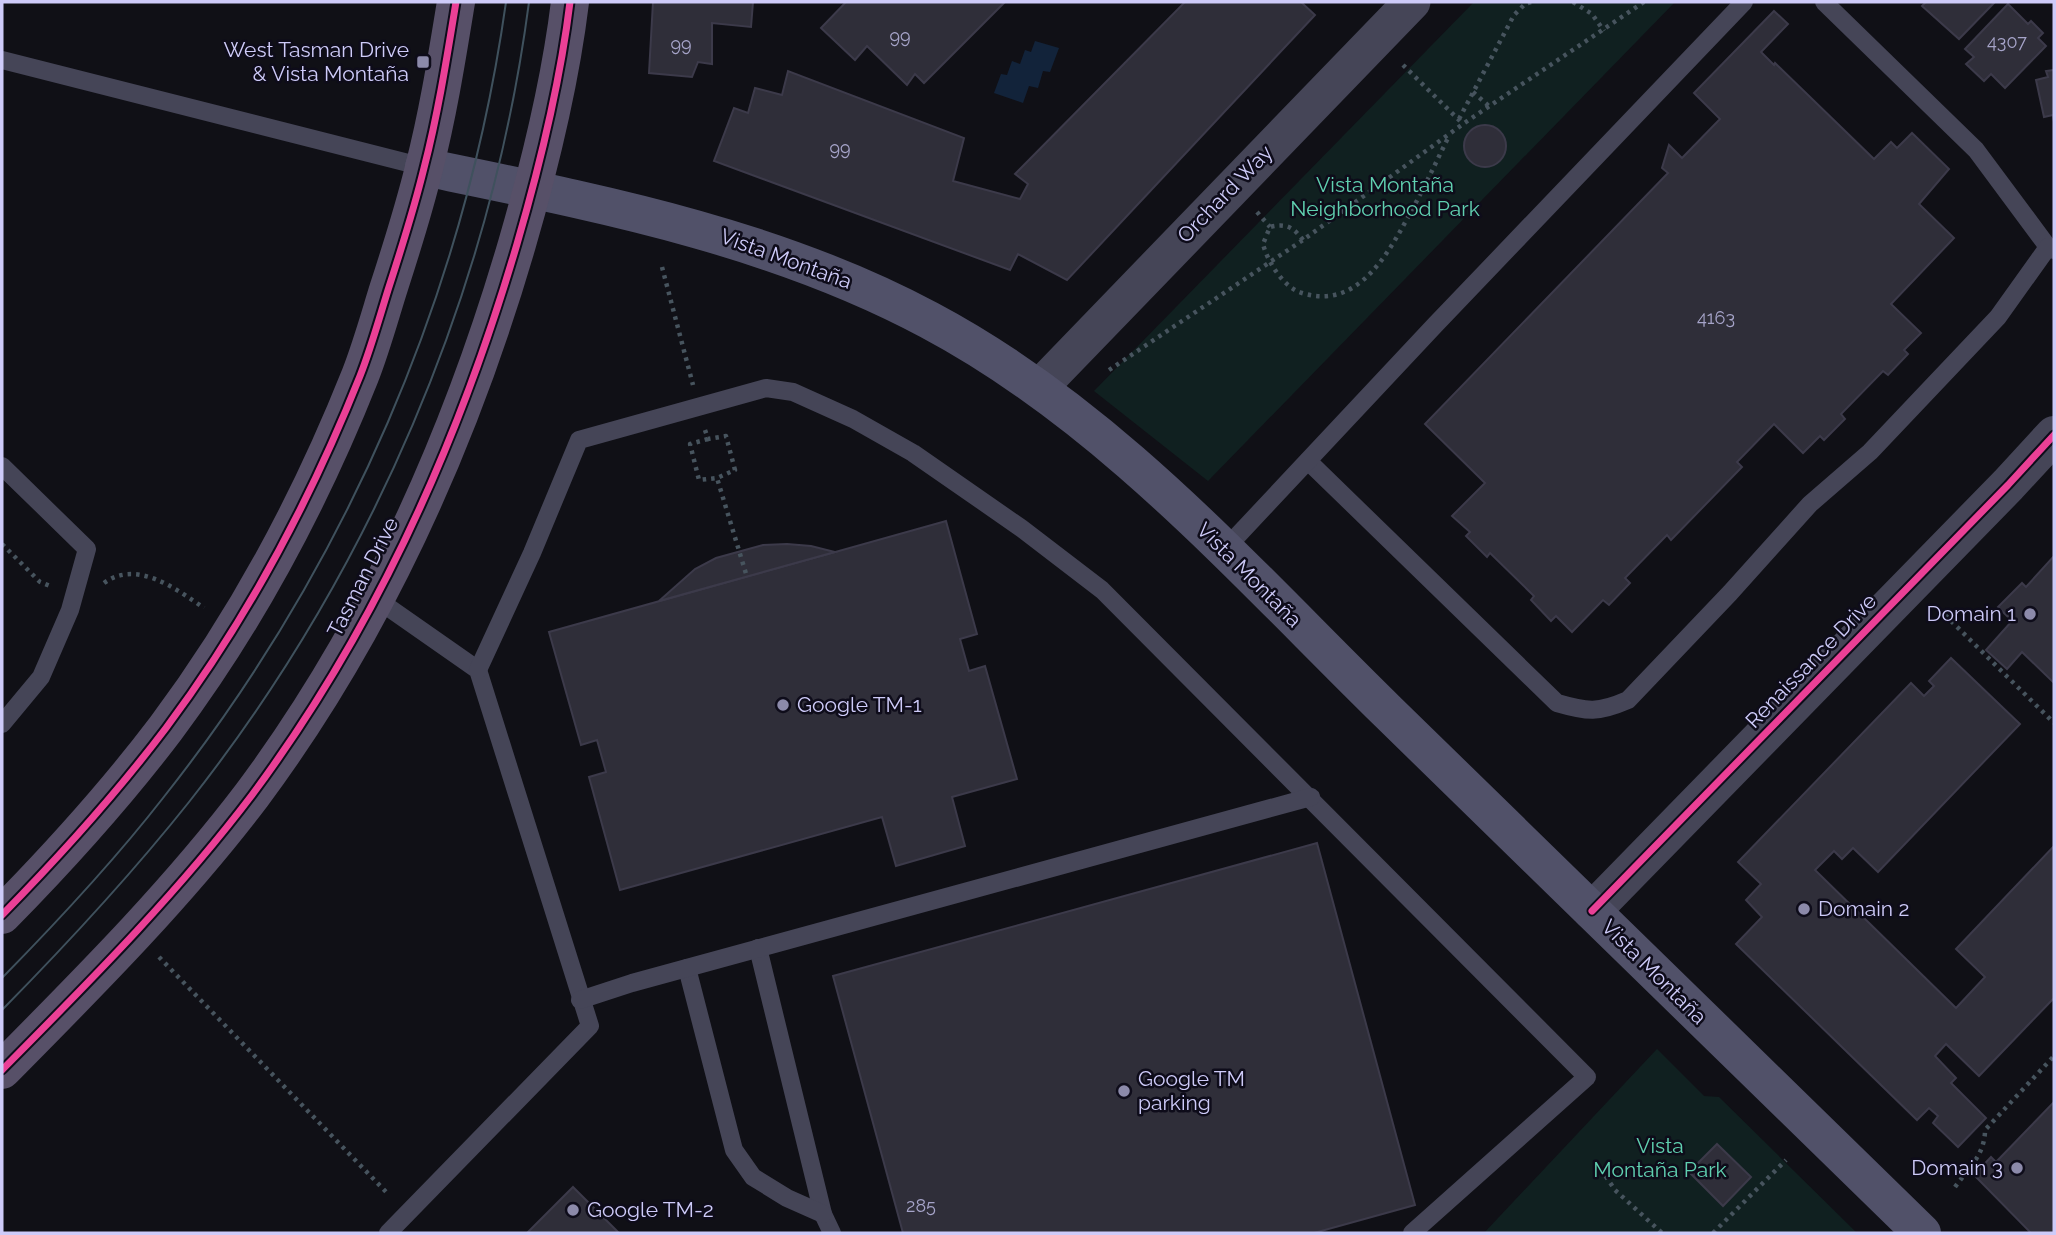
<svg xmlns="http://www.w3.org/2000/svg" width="2056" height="1235" font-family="Raleway,sans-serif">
  <rect width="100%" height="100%" fill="#101016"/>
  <g fill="#102020">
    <polygon points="1474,2 1675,2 1208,481 1094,391"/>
    <polygon points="1657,1049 1704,1096 1719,1097 1857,1233 1484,1233"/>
  </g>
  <polygon fill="#12233a" points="1035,41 1059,48 1050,72 1043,71 1038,88 1029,86 1023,103 994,93 1001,74 1007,75 1012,61 1020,64 1025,50 1031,52"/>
  <g fill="#2f2e39" stroke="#3c3a4a" stroke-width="2">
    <polygon points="653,2 753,2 751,27 712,23 712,64 698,62 692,77 649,73"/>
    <polygon points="846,2 1005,2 924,83 915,74 907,85 867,46 855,60 821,28"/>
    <polygon points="1185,2 1301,2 1315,15 1067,280 1018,254 1010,270 714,161 734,108 748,113 755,88 782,95 788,71 964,138 953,181 1020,199 1028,184 1015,174"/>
    <polygon points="1926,2 1995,2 1959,39 1922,6"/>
    <polygon points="2008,4 2028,24 2031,21 2043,33 2038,38 2046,46 2005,88 1991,74 1984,81 1966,64 1974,57 1965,49"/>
    <polygon points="1774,11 1788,24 1761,52 1774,65 1775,63 1874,159 1891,142 1897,148 1912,133 1949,169 1919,204 1954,238 1891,304 1921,333 1904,350 1908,354 1888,375 1883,371 1841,414 1845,419 1824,440 1820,436 1803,453 1774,424 1737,462 1742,467 1671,540 1667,535 1625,578 1630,583 1609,605 1603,600 1572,632 1556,616 1551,621 1531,600 1534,596 1490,553 1487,557 1466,536 1470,532 1452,516 1485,483 1425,424 1668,173 1662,168 1669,145 1682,158 1720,119 1694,93"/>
    <polygon points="2054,70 2054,122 2053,115 2044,117 2036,80 2048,77 2046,71"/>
    <circle cx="1485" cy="146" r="21"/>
    <polygon points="946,521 977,634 960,639 969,671 985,666 1017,779 952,797 965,846 896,866 882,817 620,890 589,777 606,772 597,740 581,745 549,632"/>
    <polygon points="787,544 811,546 835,552 659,601 695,569 716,558 763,545"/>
    <polygon points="2054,556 2054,683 2022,652 2007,669 1986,650 2012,621 1998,607 2022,583 2026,587"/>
    <polygon points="1951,658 2020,724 1878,872 1853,848 1842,859 1834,851 1815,870 1956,1008 1985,977 1956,949 2054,846 2054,998 1979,1076 1946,1044 1935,1056 1956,1078 1951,1083 1986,1118 1958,1147 1933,1123 1938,1116 1929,1108 1917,1120 1736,944 1762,917 1746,900 1761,884 1738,862 1911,683 1924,696 1934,686 1929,681"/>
    <polygon points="1317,843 1415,1205 1314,1233 903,1233 833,976"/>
    <polygon points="2054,1102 2054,1233 2031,1233 1974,1175 1991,1157 1996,1162"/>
    <polygon points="1717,1144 1751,1177 1723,1206 1689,1172"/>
    <polygon points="573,1187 619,1233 527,1233"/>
  </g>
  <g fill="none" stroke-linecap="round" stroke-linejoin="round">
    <g stroke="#47545e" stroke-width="4.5" stroke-dasharray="3.5 5" stroke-linecap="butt">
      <polyline points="1573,2 1592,14 1604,31"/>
      <polyline points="1403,65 1460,121"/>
      <polyline points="1473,92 1490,107"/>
      <polyline points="1459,119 1514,15 1525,4 1531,2"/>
      <polyline points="1257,212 1270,227"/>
      <path d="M1303 240C1293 227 1286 223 1270 227L1263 244C1267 261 1284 288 1302 293 1360 311 1390 250 1413 208 1426 184 1437 160 1449 136"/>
      <polyline points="662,267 693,385"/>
      <polyline points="1109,370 1303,240 1463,124 1644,2"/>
      <polyline points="705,430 708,439 726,436 735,470 717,478 747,577"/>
      <polyline points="708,439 690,444 699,480 717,478"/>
      <polyline points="2,544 40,582 50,586"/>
      <path d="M104 583C137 559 176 589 204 608"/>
      <polyline points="1945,615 2054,723"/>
      <polyline points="159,957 389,1195"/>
      <polyline points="1596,1162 1615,1190 1662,1233"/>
      <path d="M1955 1187C1969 1168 1985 1154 1985 1130L2054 1056"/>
      <polyline points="1713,1233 1786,1160"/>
    </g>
    <g stroke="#454557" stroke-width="18">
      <polyline points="1824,2 1976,150 2048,247 2054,250"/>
      <polyline points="2,60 424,167"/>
      <path d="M1308 461 1557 703C1588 712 1598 713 1628 700L1730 593 1810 504 1870 452 1998 317 2048 247"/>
      <polyline points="2,466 87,549 70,610 41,677 2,724"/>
      <polyline points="1225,549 1435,325 1744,2"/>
      <polyline points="375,598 478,670 590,1026 388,1233"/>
      <polyline points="478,670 532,553 579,440 766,388 793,392 853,419 913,453 1021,528 1102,590 1587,1077 1412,1233"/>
      <polyline points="758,948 823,1214 832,1233"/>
      <polyline points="687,968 734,1150 753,1177 787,1198 823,1214"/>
      <polyline points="580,1000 632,983 1311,797"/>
    </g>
    <polyline stroke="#454557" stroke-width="37" points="1040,387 1412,2"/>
    <polyline stroke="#454557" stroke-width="38" points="1592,911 2008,485 2054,435"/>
    <path stroke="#515169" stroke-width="38" d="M424 167C598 203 772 236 929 320 1108 415 1244 571 1387 711 1565 886 1745 1058 1922 1233"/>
    <g stroke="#575068" stroke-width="38">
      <path d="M2 915C60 856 116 794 166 728 246 621 311 499 360 376 371 348 379 319 388 290 401 250 414 209 424 168 438 114 447 57 456 2"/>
      <path d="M2 1070C89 982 177 894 252 795 374 631 460 439 517 244 540 165 560 84 570 2"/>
    </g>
    <g stroke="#3f515d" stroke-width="2">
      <path d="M2 978C58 921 114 861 163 798 346 567 465 293 506 2"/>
      <path d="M2 1010C67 944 131 875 189 802 370 573 491 292 529 2"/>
    </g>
    <g stroke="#0e0c1a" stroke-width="11">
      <g id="cycleway">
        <polyline points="1592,911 2008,485 2054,435"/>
        <path d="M2 915C60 856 116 794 166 728 246 621 311 499 360 376 371 348 379 319 388 290 401 250 414 209 424 168 438 114 447 57 456 2"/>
        <path d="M2 1070C89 982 177 894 252 795 374 631 460 439 517 244 540 165 560 84 570 2"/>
      </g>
    </g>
    <use href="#cycleway" stroke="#ea4096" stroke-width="7"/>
  </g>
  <g fill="#8c8aaa" stroke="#0e0c1a" stroke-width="2.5">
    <rect x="416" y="55" width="14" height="14" rx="3.5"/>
    <circle cx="2030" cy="614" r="7"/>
    <circle cx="783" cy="705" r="7"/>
    <circle cx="1804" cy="909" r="7"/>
    <circle cx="1124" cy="1091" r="7"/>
    <circle cx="2017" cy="1168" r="7"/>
    <circle cx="573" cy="1210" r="7"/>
  </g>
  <g text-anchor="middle" stroke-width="5" stroke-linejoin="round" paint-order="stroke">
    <g font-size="18" fill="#a6a4c9">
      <text x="900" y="43">99</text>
      <text x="2007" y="48">4307</text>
      <text x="681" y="51">99</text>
      <text x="840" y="155">99</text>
      <text x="1716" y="324">4163</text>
      <text x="921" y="1212">285</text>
    </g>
    <g font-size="21" fill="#cecbf9" stroke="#0e0c1a" text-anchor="start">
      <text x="409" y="57" text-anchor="end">West Tasman Drive<tspan x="409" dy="24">&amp; Vista Montaña</tspan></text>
      <text x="2016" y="621" text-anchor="end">Domain 1</text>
      <text x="797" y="712">Google TM-1</text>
      <text x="1818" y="916">Domain 2</text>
      <text x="1138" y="1086">Google TM<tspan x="1138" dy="24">parking</tspan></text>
      <text x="2003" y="1175" text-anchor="end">Domain 3</text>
      <text x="587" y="1217">Google TM-2</text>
    </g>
    <g font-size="21" fill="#60d0b0" stroke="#0e0c1a">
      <text x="1385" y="192">Vista Montaña<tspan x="1385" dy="24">Neighborhood Park</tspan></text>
      <text x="1660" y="1153">Vista<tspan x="1660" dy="24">Montaña Park</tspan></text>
    </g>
    <g font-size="21" fill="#cecbf9" stroke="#0e0c1a">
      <text transform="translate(1225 194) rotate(-46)" y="7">Orchard Way</text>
      <text transform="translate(786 259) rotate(20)" y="7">Vista Montaña</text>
      <text transform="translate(1249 575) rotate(45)" y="7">Vista Montaña</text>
      <text transform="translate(363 577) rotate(-63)" y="7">Tasman Drive</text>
      <text transform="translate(1811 661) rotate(-46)" y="7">Renaissance Drive</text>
      <text transform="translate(1654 972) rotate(45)" y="7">Vista Montaña</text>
    </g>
  </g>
  <rect width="2056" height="1235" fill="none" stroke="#cecbf9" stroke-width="7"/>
</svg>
